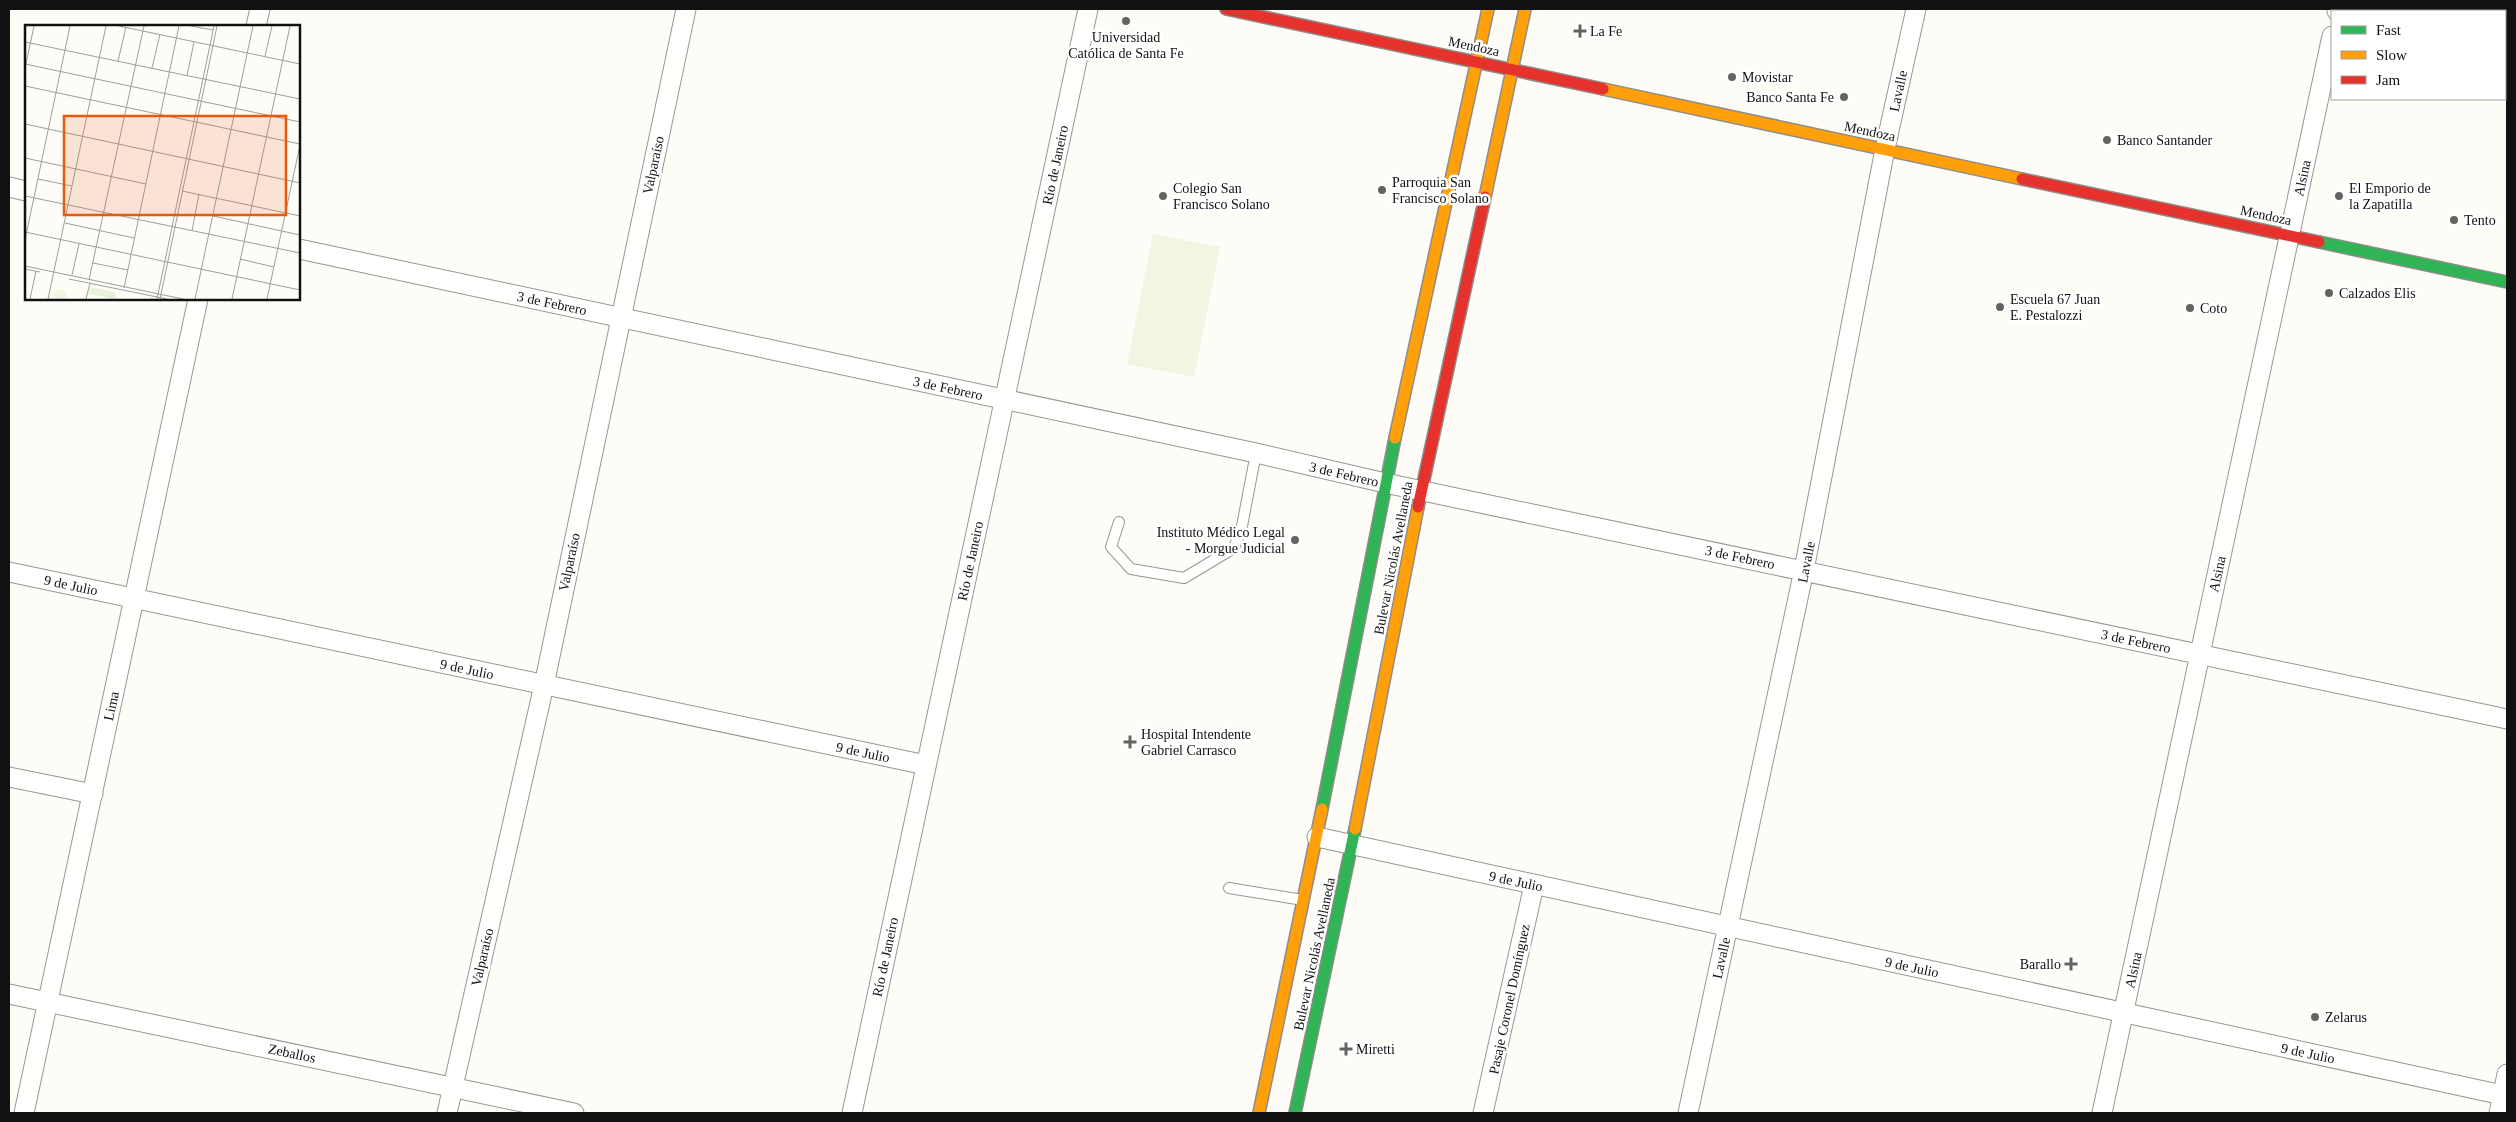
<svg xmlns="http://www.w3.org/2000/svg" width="2516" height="1122" font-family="'Times New Roman',serif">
  <rect width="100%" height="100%" fill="#fdfcf7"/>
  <polygon fill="#f0f6e1" points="1153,234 1220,247 1194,377 1127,364"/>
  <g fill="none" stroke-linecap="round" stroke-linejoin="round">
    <g stroke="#979795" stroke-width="12">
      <g id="lane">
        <polyline points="1119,522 1111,547 1131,569 1184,578 1234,548 1242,526 1256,453"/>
        <polyline points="1229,888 1303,900"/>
      </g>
    </g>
    <g stroke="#979795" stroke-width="21">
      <g id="street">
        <polyline points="2413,9 2424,11"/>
        <polyline points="2337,11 2338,9"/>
        <polyline points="256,26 260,9"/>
        <polyline points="2505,28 2507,29"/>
        <polyline points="9,187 26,191"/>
        <polyline points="299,249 1256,453 1385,483 2507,719"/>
        <polyline points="9,572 926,765"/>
        <polyline points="9,777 93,794"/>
        <polyline points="1317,837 2507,1096"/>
        <polyline points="9,994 574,1113"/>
        <polyline points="24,1113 198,299"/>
        <polyline points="447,1113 544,685 686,9"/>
        <polyline points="852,1113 1088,9"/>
        <polyline points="1483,1113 1534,885"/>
        <polyline points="1688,1113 1804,570 1885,149 1916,9"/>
        <polyline points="2102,1113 2332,36"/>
        <polyline points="2499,1113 2507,1074"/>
      </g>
    </g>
    <g stroke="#8e8d8b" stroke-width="14">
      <g id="fast">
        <polyline points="2319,242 2507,282"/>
        <polyline points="1322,809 1395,438"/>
        <polyline points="1295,1113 1355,829"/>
      </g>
    </g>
    <g stroke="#8e8d8b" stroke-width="14">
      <g id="slow">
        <polyline points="1603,89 2022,179"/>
        <polyline points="1485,197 1525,9"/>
        <polyline points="1395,438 1488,9"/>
        <polyline points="1355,829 1418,507"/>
        <polyline points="1259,1113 1322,809"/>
      </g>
    </g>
    <g stroke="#8e8d8b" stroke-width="14">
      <g id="jam">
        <polyline points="1226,9 1603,89"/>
        <polyline points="2022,179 2319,242"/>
        <polyline points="1418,507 1485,197"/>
      </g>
    </g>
    <use href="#lane" stroke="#fffffe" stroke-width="10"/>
    <use href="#street" stroke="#fffffe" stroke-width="19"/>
    <use href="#fast" stroke="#30b455" stroke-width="11"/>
    <use href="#slow" stroke="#ff9f0a" stroke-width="11"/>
    <use href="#jam" stroke="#e5322d" stroke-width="11"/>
  </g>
  <g fill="#646362" stroke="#fff" stroke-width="2">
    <circle cx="1126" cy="21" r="5"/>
    <path d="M1577.5 23.5h5v5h5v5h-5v5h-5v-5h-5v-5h5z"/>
    <circle cx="1732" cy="77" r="5"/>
    <circle cx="1844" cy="97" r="5"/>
    <circle cx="2107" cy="140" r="5"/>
    <circle cx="1382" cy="190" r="5"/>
    <circle cx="1163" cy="196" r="5"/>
    <circle cx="2339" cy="196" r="5"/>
    <circle cx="2454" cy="220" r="5"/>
    <circle cx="2329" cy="293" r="5"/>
    <circle cx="2000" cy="307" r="5"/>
    <circle cx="2190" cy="308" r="5"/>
    <circle cx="1295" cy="540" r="5"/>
    <path d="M1127.5 734.5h5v5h5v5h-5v5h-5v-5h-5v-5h5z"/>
    <path d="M2068.5 956.5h5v5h5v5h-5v5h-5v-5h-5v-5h5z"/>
    <circle cx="2315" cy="1017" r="5"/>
    <path d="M1343.5 1041.5h5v5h5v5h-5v5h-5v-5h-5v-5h5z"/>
  </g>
  <g text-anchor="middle" stroke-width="5" stroke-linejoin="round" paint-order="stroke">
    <g font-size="14" fill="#111" stroke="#fff" text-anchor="start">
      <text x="1590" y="36">La Fe</text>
      <text x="1126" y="42" text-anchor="middle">Universidad<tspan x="1126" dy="16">Católica de Santa Fe</tspan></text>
      <text x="1742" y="82">Movistar</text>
      <text x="1834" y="102" text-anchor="end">Banco Santa Fe</text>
      <text x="2117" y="145">Banco Santander</text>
      <text x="1392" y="187">Parroquia San<tspan x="1392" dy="16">Francisco Solano</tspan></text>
      <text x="1173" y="193">Colegio San<tspan x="1173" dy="16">Francisco Solano</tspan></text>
      <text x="2349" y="193">El Emporio de<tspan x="2349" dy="16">la Zapatilla</tspan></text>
      <text x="2464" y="225">Tento</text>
      <text x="2339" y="298">Calzados Elis</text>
      <text x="2010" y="304">Escuela 67 Juan<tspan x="2010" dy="16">E. Pestalozzi</tspan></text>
      <text x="2200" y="313">Coto</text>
      <text x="1285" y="537" text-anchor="end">Instituto Médico Legal<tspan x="1285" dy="16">- Morgue Judicial</tspan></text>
      <text x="1141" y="739">Hospital Intendente<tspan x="1141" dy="16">Gabriel Carrasco</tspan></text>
      <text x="2061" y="969" text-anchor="end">Barallo</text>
      <text x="2325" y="1022">Zelarus</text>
      <text x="1356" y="1054">Miretti</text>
    </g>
    <g font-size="14" fill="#111" stroke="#fff">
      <text transform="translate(1474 46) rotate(12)" y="5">Mendoza</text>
      <text transform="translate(1898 91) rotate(-78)" y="5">Lavalle</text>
      <text transform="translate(1870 131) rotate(12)" y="5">Mendoza</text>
      <text transform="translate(653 165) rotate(-78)" y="5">Valparaíso</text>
      <text transform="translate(1055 165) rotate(-78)" y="5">Río de Janeiro</text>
      <text transform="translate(2302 178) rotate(-78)" y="5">Alsina</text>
      <text transform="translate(2266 215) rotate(12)" y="5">Mendoza</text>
      <text transform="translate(552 303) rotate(12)" y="5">3 de Febrero</text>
      <text transform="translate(948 388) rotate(12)" y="5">3 de Febrero</text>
      <text transform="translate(1344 474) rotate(13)" y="5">3 de Febrero</text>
      <text transform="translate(1740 557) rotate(12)" y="5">3 de Febrero</text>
      <text transform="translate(1393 558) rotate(-79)" y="5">Bulevar Nicolás Avellaneda</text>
      <text transform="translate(970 561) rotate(-78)" y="5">Río de Janeiro</text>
      <text transform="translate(569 562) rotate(-78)" y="5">Valparaíso</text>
      <text transform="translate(1806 562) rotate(-79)" y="5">Lavalle</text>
      <text transform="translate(2217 574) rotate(-78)" y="5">Alsina</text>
      <text transform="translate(71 585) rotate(12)" y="5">9 de Julio</text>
      <text transform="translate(2136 641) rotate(12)" y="5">3 de Febrero</text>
      <text transform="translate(467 669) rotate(12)" y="5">9 de Julio</text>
      <text transform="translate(111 706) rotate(-78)" y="5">Lima</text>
      <text transform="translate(863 752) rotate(12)" y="5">9 de Julio</text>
      <text transform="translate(1516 881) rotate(12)" y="5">9 de Julio</text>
      <text transform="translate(1314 954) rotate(-78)" y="5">Bulevar Nicolás Avellaneda</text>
      <text transform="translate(482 957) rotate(-77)" y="5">Valparaíso</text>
      <text transform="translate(885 957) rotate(-78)" y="5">Río de Janeiro</text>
      <text transform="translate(1721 958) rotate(-78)" y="5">Lavalle</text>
      <text transform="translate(1912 967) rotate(12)" y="5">9 de Julio</text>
      <text transform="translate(2133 970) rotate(-78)" y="5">Alsina</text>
      <text transform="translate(1509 999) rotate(-78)" y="5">Pasaje Coronel Domínguez</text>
      <text transform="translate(292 1053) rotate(12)" y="5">Zeballos</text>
      <text transform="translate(2308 1053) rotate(12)" y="5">9 de Julio</text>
    </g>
  </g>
  <g transform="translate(25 25)">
    <rect width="275" height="275" fill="#fdfcf7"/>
    <path d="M65 262 90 267 91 274 63 269Z" fill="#e7f3d7"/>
    <path d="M29 270a6 6 0 1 1 12 0a6 6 0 1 1-12 0Z" fill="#f0f6e1"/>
    <path fill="none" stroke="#9f9e9b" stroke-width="1" d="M94 1 275 39M166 1 188 5M0 17 275 74M240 31 247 1M93 36 101 2M0 39 275 97M0 43 9 1M127 43 135 9M162 51 169 17M0 61 275 119M0 99 275 158M0 133 121 159M13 154 47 161M157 166 275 191M0 171 275 228M188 191 275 210M40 198 109 213M167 206 174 169M0 207 275 265M0 215 45 1M215 234 249 242M68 238 103 245M0 241 158 274M0 244 15 247M47 250 54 219M44 254 142 274M64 255 119 1M99 263 154 1M5 274 11 246M23 274 81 1M61 274 65 258M132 274 189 1M135 274 192 1M170 274 228 1M207 274 265 1M242 274 275 120"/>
    <path fill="#e8590c" fill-opacity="0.15" stroke="#e8590c" stroke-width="2.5" d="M39 91H261V190H39Z"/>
    <rect width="275" height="275" fill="none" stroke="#111" stroke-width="2.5"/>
  </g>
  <rect width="2516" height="1122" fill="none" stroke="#111111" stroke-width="20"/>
  <rect x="2331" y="10" width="175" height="90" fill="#ffffff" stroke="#a0a0a0"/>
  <rect x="2341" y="26" width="25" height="8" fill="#30b455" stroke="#a0a0a0"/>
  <text x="2376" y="35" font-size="15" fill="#111111">Fast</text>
  <rect x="2341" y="51" width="25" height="8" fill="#ff9f0a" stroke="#a0a0a0"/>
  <text x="2376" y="60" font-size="15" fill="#111111">Slow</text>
  <rect x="2341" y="76" width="25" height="8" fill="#e5322d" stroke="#a0a0a0"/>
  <text x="2376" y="85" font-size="15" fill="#111111">Jam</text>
</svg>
